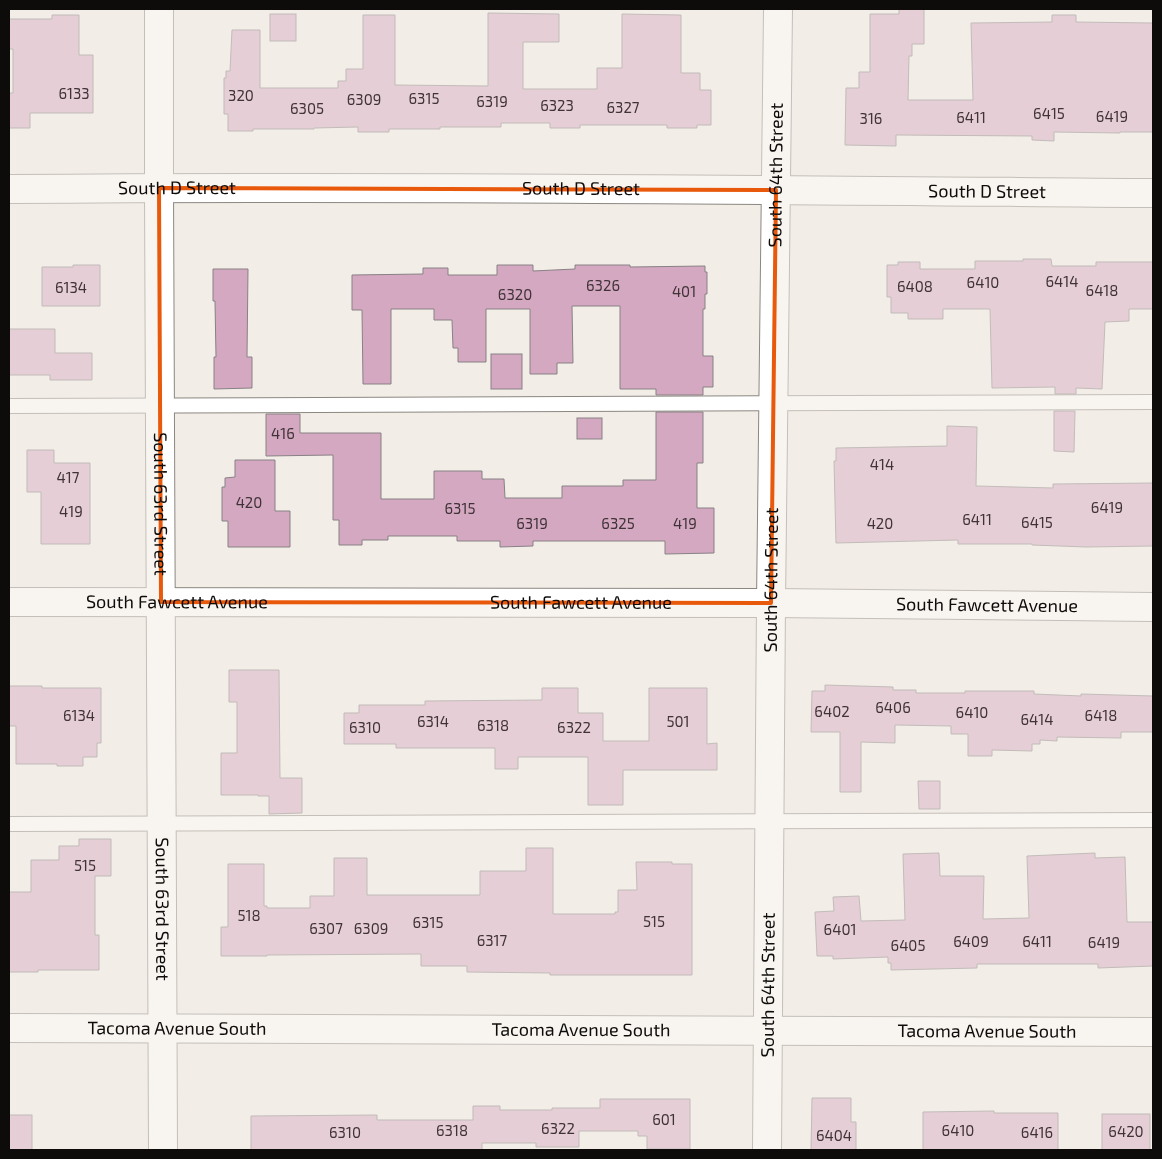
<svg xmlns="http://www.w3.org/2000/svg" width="1162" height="1159" font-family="'Exo 2',sans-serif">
  <rect width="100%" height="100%" fill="#f2ede6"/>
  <g fill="#d4a8c1" stroke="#888185">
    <polygon points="899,9 924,9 924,44 912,44 912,56 909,56 908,100 973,100 971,23 1052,22 1052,15 1076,15 1076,22 1153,23 1153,132 1120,132 1120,133 1054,132 1054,141 1032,140 1032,136 1030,136 896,135 896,146 845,145 846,88 859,88 859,72 870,72 870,14 899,14"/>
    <polygon points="488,13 559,14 559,42 523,42 523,89 597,89 597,68 622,68 622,14 681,15 681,73 700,73 700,90 711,90 711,125 697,125 697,128 667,128 667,125 580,125 580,128 550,128 550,123 501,123 501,127 440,127 440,129 389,129 389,132 358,132 358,127 314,128 314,129 253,129 253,131 228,131 228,114 224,114 224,78 226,78 226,71 230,71 232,30 260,30 260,88 338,88 338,81 346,81 346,69 363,69 363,15 395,15 395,85 488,86"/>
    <rect x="270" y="14" width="26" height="27"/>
    <polygon points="52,15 79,15 79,55 93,55 93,113 30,113 30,128 9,128 9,93 13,93 13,49 9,49 9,19 52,19"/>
    <polygon points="1023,259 1051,259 1052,266 1096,266 1096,262 1153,262 1153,309 1129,309 1129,321 1105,322 1102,389 1076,388 1076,394 1055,394 1055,387 992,388 990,309 943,309 943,319 908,319 908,313 891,313 891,297 887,297 887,265 898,265 898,262 920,262 920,269 975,269 975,261 1023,261"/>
    <polygon points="73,265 100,265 100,306 42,306 42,267 73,267"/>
    <polygon points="497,265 533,265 533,271 575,269 575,265 630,265 630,267 705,266 705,272 707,272 707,294 705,294 705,309 703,309 703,356 713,356 713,387 703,387 703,395 656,395 656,389 620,389 620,306 572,306 573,363 557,363 557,374 530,374 530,309 486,309 486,362 458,362 458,348 453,348 452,320 434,320 434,309 391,309 391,384 363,384 362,310 352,310 352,275 423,274 423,268 448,268 448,275 497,275"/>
    <polygon points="213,269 248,269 247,357 252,357 252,388 214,389 214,357 216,357 215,301 213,301"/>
    <polygon points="9,329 55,329 55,353 92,353 92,380 50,380 50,375 9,375"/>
    <rect x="491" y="354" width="31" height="35"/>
    <polygon points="1054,411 1075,411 1074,452 1054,451"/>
    <polygon points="656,412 703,412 703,463 697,463 697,508 714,508 714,553 665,554 665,541 533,541 533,546 500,547 500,541 457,541 457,536 388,536 388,540 362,540 362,545 339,545 339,520 333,520 333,455 266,456 266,414 300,414 300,433 381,433 381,499 434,499 434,471 482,471 482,479 504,479 505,498 562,498 562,486 623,486 623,480 656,480"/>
    <rect x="577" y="418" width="25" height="21"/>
    <polygon points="947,426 977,427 976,486 1053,488 1053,484 1153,483 1153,546 1087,547 1032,545 1032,544 958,544 958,540 836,543 834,461 836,461 836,448 947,446"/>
    <polygon points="27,450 54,450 54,463 90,463 90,544 41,544 41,492 27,492"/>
    <polygon points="235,460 275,460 275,511 290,511 290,547 228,547 228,521 222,521 222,487 225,487 225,478 235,477"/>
    <polygon points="229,670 279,670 280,778 302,778 302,813 269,814 269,796 258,796 258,795 221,795 221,753 237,753 237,702 229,702"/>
    <polygon points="825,685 893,687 893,690 916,690 916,693 965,693 965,691 1034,691 1034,694 1081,696 1081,694 1153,696 1153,732 1121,732 1121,738 1057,737 1057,741 1040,740 1040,744 1032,744 1032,751 992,750 992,756 968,756 968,734 951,734 951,726 895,725 895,743 861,742 861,792 840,792 840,732 811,732 812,691 825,691"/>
    <polygon points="9,686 42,686 42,688 101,688 101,743 97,743 97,757 83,757 83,766 57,766 57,764 16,764 16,726 9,726"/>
    <polygon points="542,688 578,688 578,713 603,713 603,741 649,741 649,688 707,688 707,744 717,743 717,770 623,770 623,805 588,805 588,757 518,757 518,769 495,769 495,748 396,748 396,744 344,744 344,713 359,713 359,705 425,705 425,701 542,700"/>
    <polygon points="918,781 940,781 940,809 919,809"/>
    <polygon points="79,839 111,839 111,876 95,876 95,935 99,935 99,970 38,970 38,972 9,972 9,892 31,892 31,860 59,860 59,846 79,846"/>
    <polygon points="526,848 553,848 553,914 615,914 615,912 618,912 618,890 637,890 636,862 672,862 672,864 692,864 692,975 550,975 550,973 467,972 467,966 421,966 421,954 267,955 267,956 221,956 221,927 228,927 228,864 264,864 264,906 267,906 267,908 310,908 310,896 334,896 334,858 367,858 367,895 480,895 480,871 526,871"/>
    <polygon points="939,853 940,876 984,876 983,919 1029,918 1027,856 1095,853 1095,858 1125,857 1127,922 1153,922 1153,966 1098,968 1098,964 977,964 977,968 891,970 891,963 888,963 888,957 833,959 833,956 817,956 815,912 834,911 833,897 859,896 861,921 905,920 903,854"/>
    <polygon points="812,1098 851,1098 851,1122 856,1122 856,1150 811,1150"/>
    <polygon points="600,1099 690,1099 690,1149 647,1149 647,1136 638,1136 638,1131 579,1131 579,1147 536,1147 536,1143 482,1143 482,1150 251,1150 251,1116 377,1115 377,1120 473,1120 473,1106 500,1106 500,1110 552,1110 552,1108 600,1108"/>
    <polygon points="994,1111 994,1113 1058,1113 1058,1150 923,1150 923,1112"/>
    <rect x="1102" y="1114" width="48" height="36"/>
    <rect x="9" y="1115" width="23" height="35"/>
  </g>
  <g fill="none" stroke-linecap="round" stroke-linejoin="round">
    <g stroke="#8c8781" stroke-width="16">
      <g id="service">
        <polyline points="9,406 1153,402"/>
        <polyline points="9,824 1153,820"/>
      </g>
    </g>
    <g stroke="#8c8781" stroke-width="30">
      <g id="minor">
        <path id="s1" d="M159 9V188L163 1150"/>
        <path id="s2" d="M9 189C390 186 772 190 1153 193"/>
        <path id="s3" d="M9 602 771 603 1153 607"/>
        <path id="s4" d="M9 1028 1153 1032"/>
      </g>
    </g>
    <g stroke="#8c8781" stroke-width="30">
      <g id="tertiary">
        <path id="s5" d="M767 1150 771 603 778 9"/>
      </g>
    </g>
    <use href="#service" stroke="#fff" stroke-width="14"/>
    <use href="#minor" stroke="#fff" stroke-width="28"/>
    <use href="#tertiary" stroke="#fff" stroke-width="28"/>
  </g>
  <path d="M0 0H1162V1159H0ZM159 188 776 190 771 603 161 602Z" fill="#f2ede6" fill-opacity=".55" fill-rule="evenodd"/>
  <path fill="none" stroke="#e8590c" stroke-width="4" stroke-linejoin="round" d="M159 188 776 190 771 603 161 602Z"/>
  <g text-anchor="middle" stroke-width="5" stroke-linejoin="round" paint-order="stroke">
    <g font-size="15" fill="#403338">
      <text x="74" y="99">6133</text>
      <text x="241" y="101">320</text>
      <text x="424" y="104">6315</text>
      <text x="364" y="105">6309</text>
      <text x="492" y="107">6319</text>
      <text x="557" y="111">6323</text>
      <text x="623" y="113">6327</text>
      <text x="307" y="114">6305</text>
      <text x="1049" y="119">6415</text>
      <text x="1112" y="122">6419</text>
      <text x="971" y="123">6411</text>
      <text x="871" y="124">316</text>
      <text x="1062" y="287">6414</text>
      <text x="983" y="288">6410</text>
      <text x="603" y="291">6326</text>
      <text x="915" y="292">6408</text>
      <text x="71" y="293">6134</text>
      <text x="1102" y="296">6418</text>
      <text x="684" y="297">401</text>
      <text x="515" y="300">6320</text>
      <text x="283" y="439">416</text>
      <text x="882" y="470">414</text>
      <text x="68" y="483">417</text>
      <text x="249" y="508">420</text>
      <text x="1107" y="513">6419</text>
      <text x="460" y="514">6315</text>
      <text x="71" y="517">419</text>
      <text x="977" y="525">6411</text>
      <text x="1037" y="528">6415</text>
      <text x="532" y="529">6319</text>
      <text x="618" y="529">6325</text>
      <text x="685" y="529">419</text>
      <text x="880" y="529">420</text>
      <text x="893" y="713">6406</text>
      <text x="832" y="717">6402</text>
      <text x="972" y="718">6410</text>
      <text x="79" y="721">6134</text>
      <text x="1101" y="721">6418</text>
      <text x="1037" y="725">6414</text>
      <text x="433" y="727">6314</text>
      <text x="678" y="727">501</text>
      <text x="493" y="731">6318</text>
      <text x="365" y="733">6310</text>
      <text x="574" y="733">6322</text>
      <text x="85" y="871">515</text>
      <text x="249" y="921">518</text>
      <text x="654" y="927">515</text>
      <text x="428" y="928">6315</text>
      <text x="326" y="934">6307</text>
      <text x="371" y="934">6309</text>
      <text x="840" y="935">6401</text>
      <text x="492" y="946">6317</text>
      <text x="971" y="947">6409</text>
      <text x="1037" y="947">6411</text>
      <text x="1104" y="948">6419</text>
      <text x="908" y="951">6405</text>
      <text x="664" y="1125">601</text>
      <text x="558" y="1134">6322</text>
      <text x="452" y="1136">6318</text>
      <text x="958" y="1136">6410</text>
      <text x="1126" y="1137">6420</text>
      <text x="345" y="1138">6310</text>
      <text x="1037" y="1138">6416</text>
      <text x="834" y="1141">6404</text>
    </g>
    <g font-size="18" fill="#0e0c0a" stroke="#f2ede6">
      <text dy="6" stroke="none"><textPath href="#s5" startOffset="975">South 64th Street</textPath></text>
      <text dy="6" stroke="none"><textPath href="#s2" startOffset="168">South D Street</textPath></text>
      <text dy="6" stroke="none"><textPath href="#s2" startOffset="572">South D Street</textPath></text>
      <text dy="6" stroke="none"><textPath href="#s2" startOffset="978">South D Street</textPath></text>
      <text dy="6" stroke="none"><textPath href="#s1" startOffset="495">South 63rd Street</textPath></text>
      <text dy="6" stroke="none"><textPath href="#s5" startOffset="570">South 64th Street</textPath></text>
      <text dy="6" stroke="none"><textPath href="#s3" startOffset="168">South Fawcett Avenue</textPath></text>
      <text dy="6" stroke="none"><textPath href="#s3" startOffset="572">South Fawcett Avenue</textPath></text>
      <text dy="6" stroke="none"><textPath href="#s3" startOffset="978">South Fawcett Avenue</textPath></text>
      <text dy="6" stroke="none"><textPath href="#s1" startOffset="900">South 63rd Street</textPath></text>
      <text dy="6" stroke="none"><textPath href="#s5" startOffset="165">South 64th Street</textPath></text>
      <text dy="6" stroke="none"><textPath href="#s4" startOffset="168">Tacoma Avenue South</textPath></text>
      <text dy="6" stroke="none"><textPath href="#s4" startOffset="572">Tacoma Avenue South</textPath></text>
      <text dy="6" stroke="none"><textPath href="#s4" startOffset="978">Tacoma Avenue South</textPath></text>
    </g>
  </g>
  <rect width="1162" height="1159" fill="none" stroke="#0e0c0a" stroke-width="20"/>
</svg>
